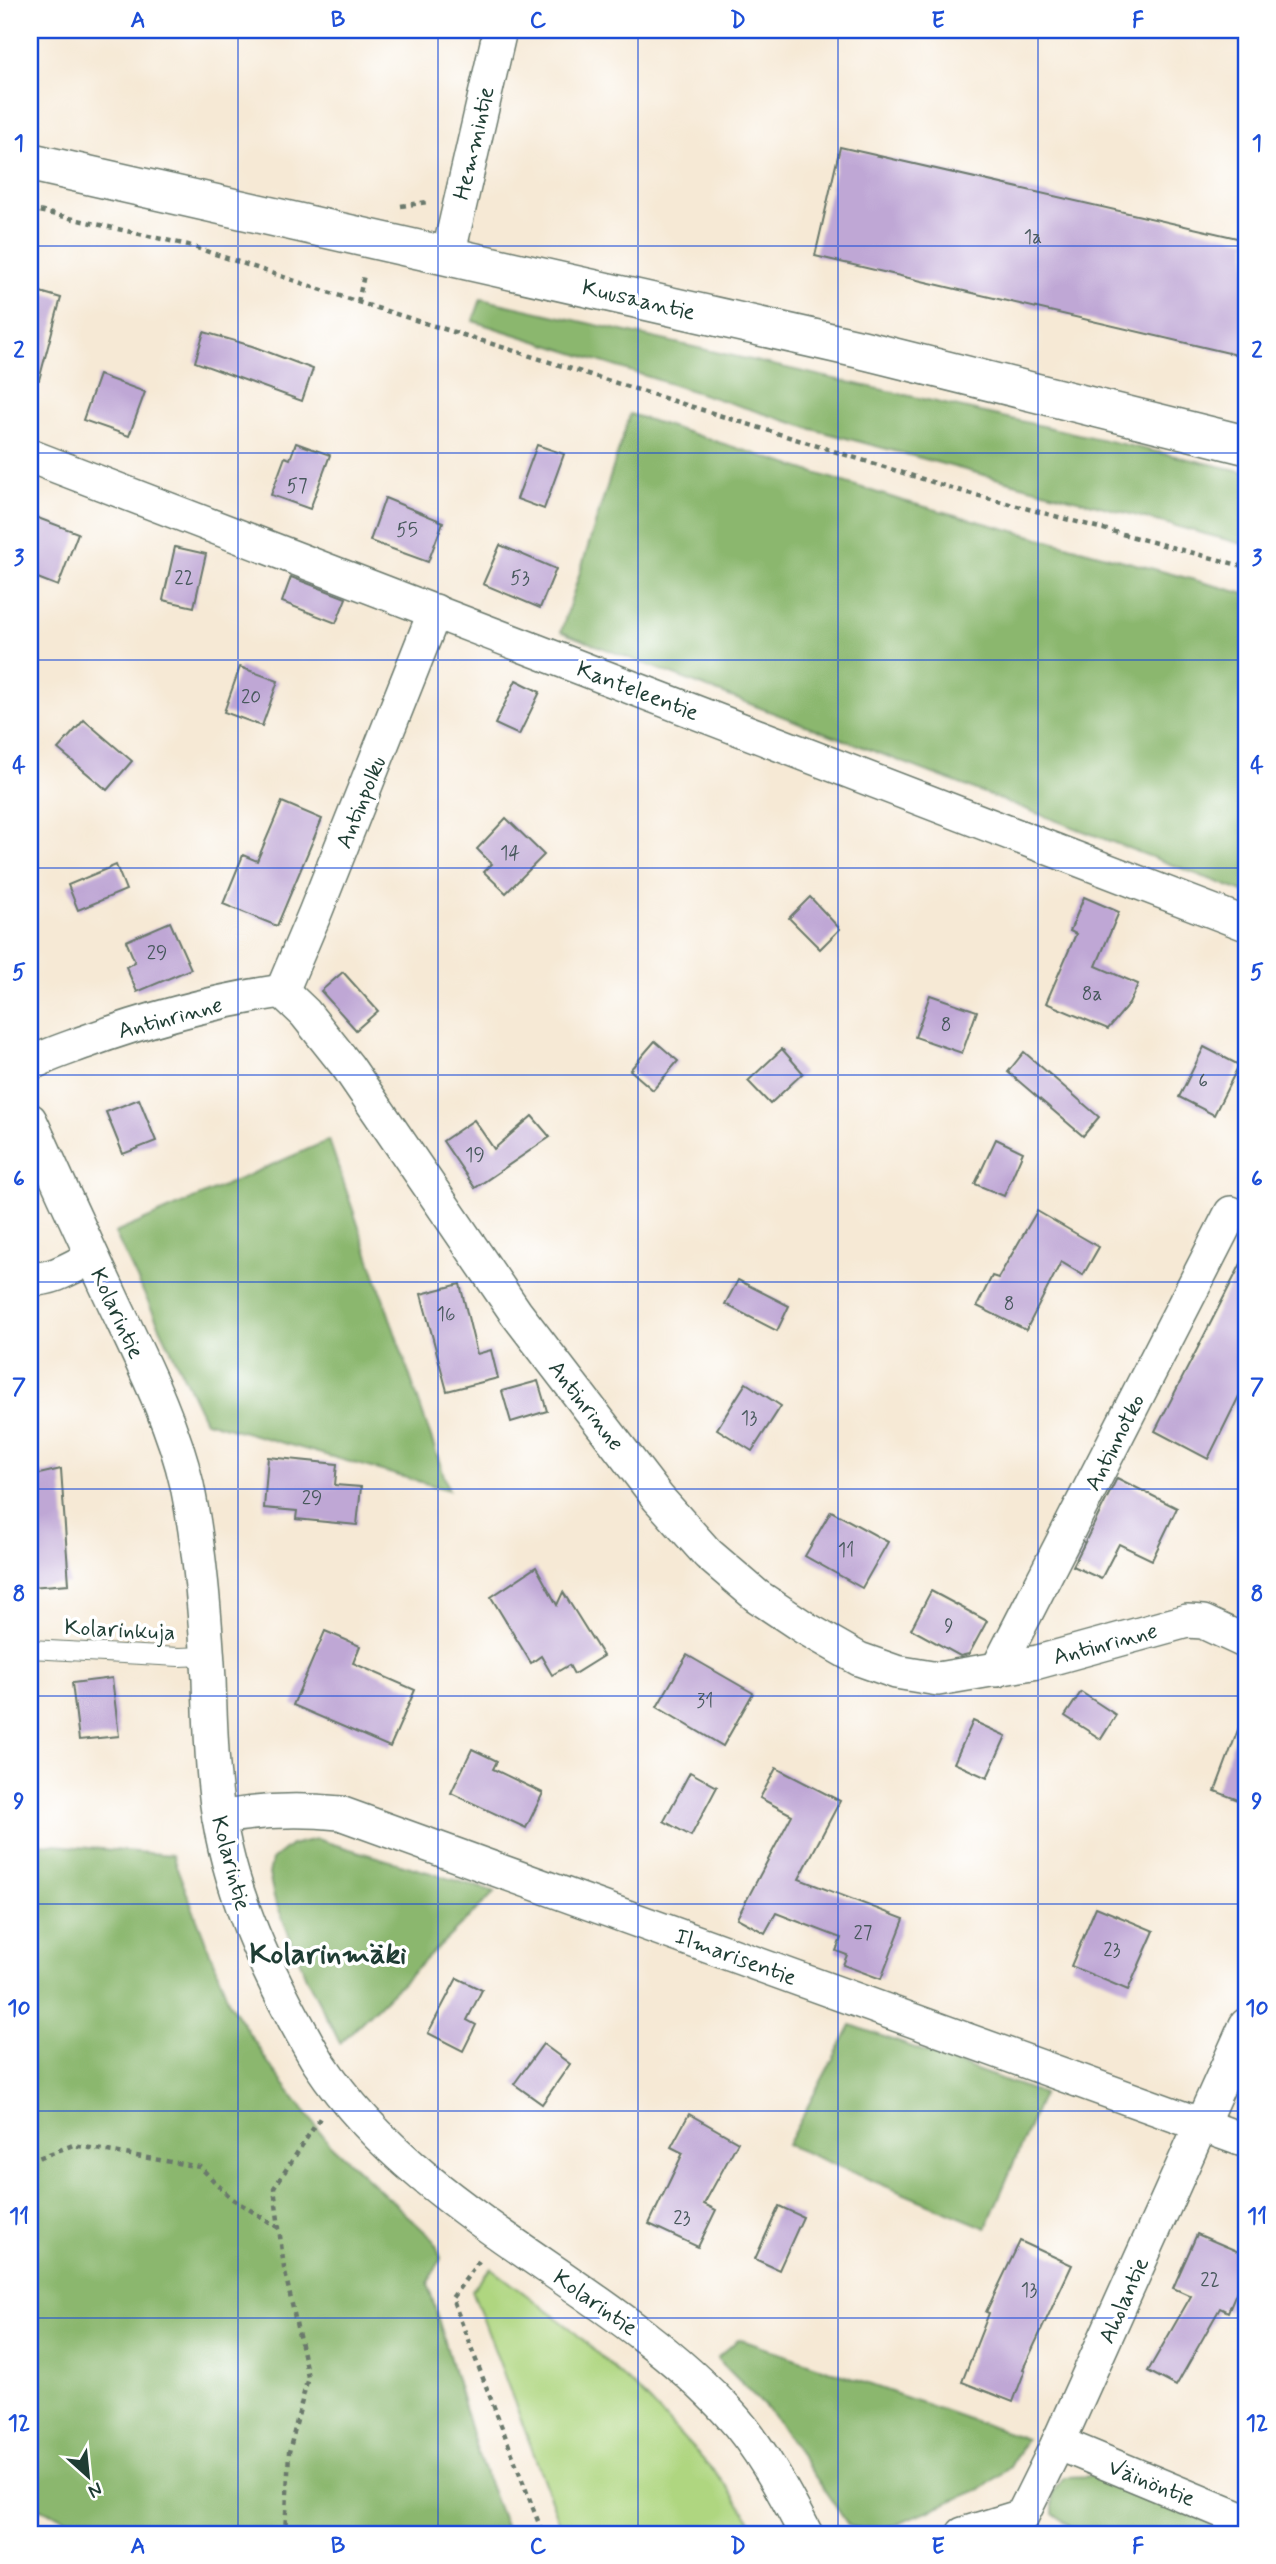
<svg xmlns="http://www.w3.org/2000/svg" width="1276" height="2564" font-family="Mynerve,sans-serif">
  <rect width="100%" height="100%" fill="#fff"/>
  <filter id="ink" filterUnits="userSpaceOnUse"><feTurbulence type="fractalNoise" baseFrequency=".0143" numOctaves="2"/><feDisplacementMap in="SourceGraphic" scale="14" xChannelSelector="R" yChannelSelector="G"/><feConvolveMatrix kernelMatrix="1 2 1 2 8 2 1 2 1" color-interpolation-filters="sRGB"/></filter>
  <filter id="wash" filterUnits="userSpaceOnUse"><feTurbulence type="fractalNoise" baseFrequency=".00686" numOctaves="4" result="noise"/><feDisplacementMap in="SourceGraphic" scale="28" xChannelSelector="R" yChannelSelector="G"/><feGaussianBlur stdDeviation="1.57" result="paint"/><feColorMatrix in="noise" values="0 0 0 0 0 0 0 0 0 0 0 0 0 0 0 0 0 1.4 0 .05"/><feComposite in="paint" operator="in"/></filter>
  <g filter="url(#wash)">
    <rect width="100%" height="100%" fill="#f6e9d5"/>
    <polygon fill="#afd680" stroke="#678a5a" stroke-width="2" points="491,2268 570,2328 649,2401 722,2480 760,2534 564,2534 472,2290"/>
    <g fill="#8bb76e" stroke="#557a51" stroke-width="2">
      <polygon points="481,299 1246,472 1246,545 812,429 473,321"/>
      <polygon points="630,414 900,500 1246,594 1246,893 561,632"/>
      <polygon points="329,1140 449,1490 205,1421 115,1233"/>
      <polygon points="316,1839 495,1892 340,2043 306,1977 274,1897 269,1874 272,1860 291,1845"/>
      <polygon points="30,1843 172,1855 230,2004 273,2070 329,2143 434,2240 441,2258 428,2284 479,2458 508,2534 99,2534 30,2503"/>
      <polygon points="851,2025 1043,2094 986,2228 787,2145"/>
      <polygon points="739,2339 1026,2439 1010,2467 983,2488 877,2532 849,2526 773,2415 717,2358"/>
      <polygon points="1096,2476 1235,2534 1087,2534 1071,2527 1053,2514 1053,2492 1064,2477"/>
    </g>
    <g id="blocks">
      <g fill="#bfa7d5">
        <polygon points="840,147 1246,240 1246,357 815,256"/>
        <polygon points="30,289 61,298 39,380 30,379"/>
        <polygon points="204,332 252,346 313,369 302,401 195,362"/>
        <polygon points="99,375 145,392 129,436 83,420"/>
        <polygon points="296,443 330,455 310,509 271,495 285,457 290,459"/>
        <polygon points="537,445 564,454 544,509 517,499"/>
        <polygon points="385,498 443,522 428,562 370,541"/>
        <polygon points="30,515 78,533 58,586 30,575"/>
        <polygon points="500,545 556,569 540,608 483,584"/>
        <polygon points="175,547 206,554 194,607 163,600"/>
        <polygon points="291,577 346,598 336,623 282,602"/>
        <polygon points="240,667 278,681 262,726 224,712"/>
        <polygon points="516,680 540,692 519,735 495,724"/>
        <polygon points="84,720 132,761 107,790 58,749"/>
        <polygon points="282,802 322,819 277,926 223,904 243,855 257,861"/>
        <polygon points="506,818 544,855 506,893 484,872 492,864 477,849"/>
        <polygon points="116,865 126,890 78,910 68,885"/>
        <polygon points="810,897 840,929 820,949 789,918"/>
        <polygon points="1084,897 1119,912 1096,966 1138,984 1129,1004 1108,1029 1046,1003 1076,934 1070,931"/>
        <polygon points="170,922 191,969 137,992 126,967 135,962 126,941"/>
        <polygon points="343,972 378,1011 356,1030 321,991"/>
        <polygon points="930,995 977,1011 962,1053 915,1037"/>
        <polygon points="655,1041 678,1061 653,1090 630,1070"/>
        <polygon points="1204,1047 1239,1065 1214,1115 1179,1097"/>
        <polygon points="782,1049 803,1073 770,1104 748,1081"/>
        <polygon points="1024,1052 1099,1117 1083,1136 1008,1072"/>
        <polygon points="139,1099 156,1141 123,1154 106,1112"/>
        <polygon points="532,1116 550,1137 475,1188 443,1141 474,1120 494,1149"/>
        <polygon points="996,1139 1023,1152 1004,1196 975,1184"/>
        <polygon points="1037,1211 1099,1247 1083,1275 1061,1262 1026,1330 977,1306 992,1276 998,1278"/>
        <polygon points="1246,1254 1246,1382 1208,1459 1155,1431"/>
        <polygon points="738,1280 789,1306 777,1331 725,1304"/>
        <polygon points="460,1284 477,1354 491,1350 498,1378 447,1391 421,1294"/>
        <polygon points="538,1381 547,1411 511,1422 502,1391"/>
        <polygon points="746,1383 781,1406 752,1451 717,1429"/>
        <polygon points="268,1457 337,1464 335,1485 361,1487 357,1525 296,1519 297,1511 264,1508"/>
        <polygon points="61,1469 69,1584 30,1587 30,1476"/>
        <polygon points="1117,1478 1177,1508 1152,1560 1119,1544 1101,1579 1073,1566"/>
        <polygon points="831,1511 888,1542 862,1588 805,1556"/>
        <polygon points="536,1567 557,1605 563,1592 603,1656 574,1674 569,1665 552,1675 541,1656 531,1663 491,1597"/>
        <polygon points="931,1591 987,1621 969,1654 960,1656 911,1629"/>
        <polygon points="325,1631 360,1646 353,1663 415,1690 390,1747 293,1705"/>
        <polygon points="687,1655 753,1693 723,1746 657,1707"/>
        <polygon points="112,1678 119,1736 79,1740 72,1683"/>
        <polygon points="1081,1692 1116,1715 1101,1739 1065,1716"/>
        <polygon points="1244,1714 1246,1714 1246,1803 1215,1791"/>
        <polygon points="973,1721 1006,1736 987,1778 954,1763"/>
        <polygon points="472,1749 497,1761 493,1769 543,1793 526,1828 451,1793"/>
        <polygon points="776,1768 840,1801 799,1879 904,1919 881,1979 843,1965 847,1955 836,1951 841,1938 776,1913 765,1933 737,1918 792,1815 760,1798"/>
        <polygon points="690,1772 717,1787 691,1836 664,1821"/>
        <polygon points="1096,1907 1154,1931 1128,1990 1071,1966"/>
        <polygon points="457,1978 482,1990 467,2020 476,2025 463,2051 428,2033"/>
        <polygon points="543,2044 570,2064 542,2104 514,2084"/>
        <polygon points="689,2114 738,2142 704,2204 716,2210 698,2247 649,2224 683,2153 671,2147"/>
        <polygon points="779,2206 803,2217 779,2270 755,2259"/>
        <polygon points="1197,2234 1246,2255 1246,2269 1228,2312 1220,2308 1176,2386 1148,2371 1191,2296 1173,2288"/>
        <polygon points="1020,2241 1072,2265 1023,2369 1025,2370 1013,2402 962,2382 989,2313 986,2312"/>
      </g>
    </g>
  </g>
  <g filter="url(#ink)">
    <use href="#blocks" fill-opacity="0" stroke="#6a796c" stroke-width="2"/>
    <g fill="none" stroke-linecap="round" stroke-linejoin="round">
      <g stroke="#6a796c" stroke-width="20">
        <polyline id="lane" points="30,1649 179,1657 207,1656"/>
      </g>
      <g stroke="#6a796c" stroke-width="36">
        <g id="street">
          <polyline points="448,256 500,30"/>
          <polyline points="30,456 1246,924"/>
          <polyline points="282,991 315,913 435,611"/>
          <path d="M30 1064C47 1055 66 1049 85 1042 148 1019 215 1001 282 991L305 1013 348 1067 516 1313 658 1498 708 1554 757 1596 805 1628 859 1659 896 1672 938 1679 1038 1662 1187 1621 1203 1622 1246 1642"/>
          <path d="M30 1120C58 1182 86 1243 115 1305 142 1362 173 1423 187 1485 200 1548 205 1615 209 1679 210 1715 211 1752 215 1788 223 1870 255 1947 294 2019 302 2033 310 2049 319 2063 421 2217 607 2280 729 2413 760 2446 785 2494 806 2534"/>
          <path d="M30 1278C50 1282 74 1266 92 1257"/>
          <polyline points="997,1670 1231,1213"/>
          <path d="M219 1818C260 1810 298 1809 340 1813L1246 2141"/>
          <polyline points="1058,2443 1246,2521"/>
          <polyline points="963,2534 1022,2516 1058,2443 1246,2025"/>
        </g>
      </g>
      <g stroke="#6a796c" stroke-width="41">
        <polyline id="secondary" points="30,162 860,349 1246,445"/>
      </g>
      <g stroke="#6a796c" stroke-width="4.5" stroke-dasharray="5 5" stroke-linecap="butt">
        <polyline points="401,206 427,202"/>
        <polyline points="30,209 188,245 358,302 961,491 1246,567"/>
        <polyline points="358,302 364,275"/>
        <polyline points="30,2161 73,2145 200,2167 231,2198 279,2228"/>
        <polyline points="479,2261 452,2298 543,2534"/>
        <polyline points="285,2534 289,2452 308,2377 284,2268 274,2188 320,2118"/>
      </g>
      <use href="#lane" stroke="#fff" stroke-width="18"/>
      <use href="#street" stroke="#fff" stroke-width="33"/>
      <use href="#secondary" stroke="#fff" stroke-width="38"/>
    </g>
  </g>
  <path fill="none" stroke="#1d4ed8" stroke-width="2" stroke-opacity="0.55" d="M238 30V2534M438 30V2534M638 30V2534M838 30V2534M1038 30V2534M30 246H1246M30 453H1246M30 660H1246M30 868H1246M30 1075H1246M30 1282H1246M30 1489H1246M30 1696H1246M30 1904H1246M30 2111H1246M30 2318H1246"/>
  <g text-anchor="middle" stroke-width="7" stroke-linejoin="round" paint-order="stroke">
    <g font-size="19" fill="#47585c">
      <text x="1033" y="243">1a</text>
      <text x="297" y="492">57</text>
      <text x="407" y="536">55</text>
      <text x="184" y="584">22</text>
      <text x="520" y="584">53</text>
      <text x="251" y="703">20</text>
      <text x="510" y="859">14</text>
      <text x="157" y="959">29</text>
      <text x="1092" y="1000">8a</text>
      <text x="946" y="1031">8</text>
      <text x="1203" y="1087">6</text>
      <text x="475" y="1161">19</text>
      <text x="1009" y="1310">8</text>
      <text x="446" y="1320">16</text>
      <text x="749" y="1424">13</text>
      <text x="312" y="1504">29</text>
      <text x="846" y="1556">11</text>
      <text x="949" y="1632">9</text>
      <text x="705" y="1707">31</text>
      <text x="863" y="1939">27</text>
      <text x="1112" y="1956">23</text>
      <text x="682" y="2224">23</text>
      <text x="1210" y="2286">22</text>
      <text x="1029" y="2296">13</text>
    </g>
    <g font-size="23" fill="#1f3d34" stroke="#fff">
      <text transform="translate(473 143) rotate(-77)" y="8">Hemmintie</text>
      <text transform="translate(639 299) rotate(13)" y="8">Kuusaantie</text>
      <text transform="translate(638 690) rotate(21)" y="8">Kanteleentie</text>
      <text transform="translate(360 802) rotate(-68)" y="8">Antinpolku</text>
      <text transform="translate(170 1017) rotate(-15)" y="8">Antinrinne</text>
      <text transform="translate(118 1313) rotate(65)" y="8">Kolarintie</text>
      <text transform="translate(587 1405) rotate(52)" y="8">Antinrinne</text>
      <text transform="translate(1114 1442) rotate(-63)" y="8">Antinnotko</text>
      <text transform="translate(120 1629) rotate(3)" y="8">Kolarinkuja</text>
      <text transform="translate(1105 1643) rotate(-15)" y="8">Antinrinne</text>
      <text transform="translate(232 1863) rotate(75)" y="8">Kolarintie</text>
      <text transform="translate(736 1956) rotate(20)" y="8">Ilmarisentie</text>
      <text transform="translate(1123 2300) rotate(-66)" y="8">Aholantie</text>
      <text transform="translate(596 2302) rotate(35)" y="8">Kolarintie</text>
      <text transform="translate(1152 2482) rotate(22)" y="8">Väinöntie</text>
    </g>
    <g font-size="30" font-weight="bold" fill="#1f3d34" stroke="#fff">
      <text x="328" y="1963">Kolarinmäki</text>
    </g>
  </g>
  <rect width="1276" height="2564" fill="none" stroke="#fff" stroke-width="77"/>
  <g transform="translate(88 2476) rotate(153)" stroke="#ffffff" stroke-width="5" paint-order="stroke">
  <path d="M0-5L12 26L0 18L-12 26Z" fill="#1f3d34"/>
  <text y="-10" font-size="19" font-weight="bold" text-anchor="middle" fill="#1f3d34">N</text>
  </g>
  <rect x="38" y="38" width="1200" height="2488" fill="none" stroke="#1d4ed8" stroke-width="2.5"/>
  <g font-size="23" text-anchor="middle" font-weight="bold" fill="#1d4ed8">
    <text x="138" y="27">A</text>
    <text x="338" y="27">B</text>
    <text x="538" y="27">C</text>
    <text x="738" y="27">D</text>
    <text x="938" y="27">E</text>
    <text x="1138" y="27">F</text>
    <text x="19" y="150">1</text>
    <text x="1257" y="150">1</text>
    <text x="19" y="357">2</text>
    <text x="1257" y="357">2</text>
    <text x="19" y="565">3</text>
    <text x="1257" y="565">3</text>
    <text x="19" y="772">4</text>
    <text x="1257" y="772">4</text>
    <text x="19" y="979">5</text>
    <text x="1257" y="979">5</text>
    <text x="19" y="1186">6</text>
    <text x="1257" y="1186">6</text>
    <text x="19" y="1394">7</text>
    <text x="1257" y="1394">7</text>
    <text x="19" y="1601">8</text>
    <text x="1257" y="1601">8</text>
    <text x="19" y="1808">9</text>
    <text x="1257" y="1808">9</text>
    <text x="19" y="2015">10</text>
    <text x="1257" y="2015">10</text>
    <text x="19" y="2223">11</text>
    <text x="1257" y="2223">11</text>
    <text x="19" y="2430">12</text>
    <text x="1257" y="2430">12</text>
    <text x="138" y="2553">A</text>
    <text x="338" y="2553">B</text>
    <text x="538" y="2553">C</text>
    <text x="738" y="2553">D</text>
    <text x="938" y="2553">E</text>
    <text x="1138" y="2553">F</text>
  </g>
</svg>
